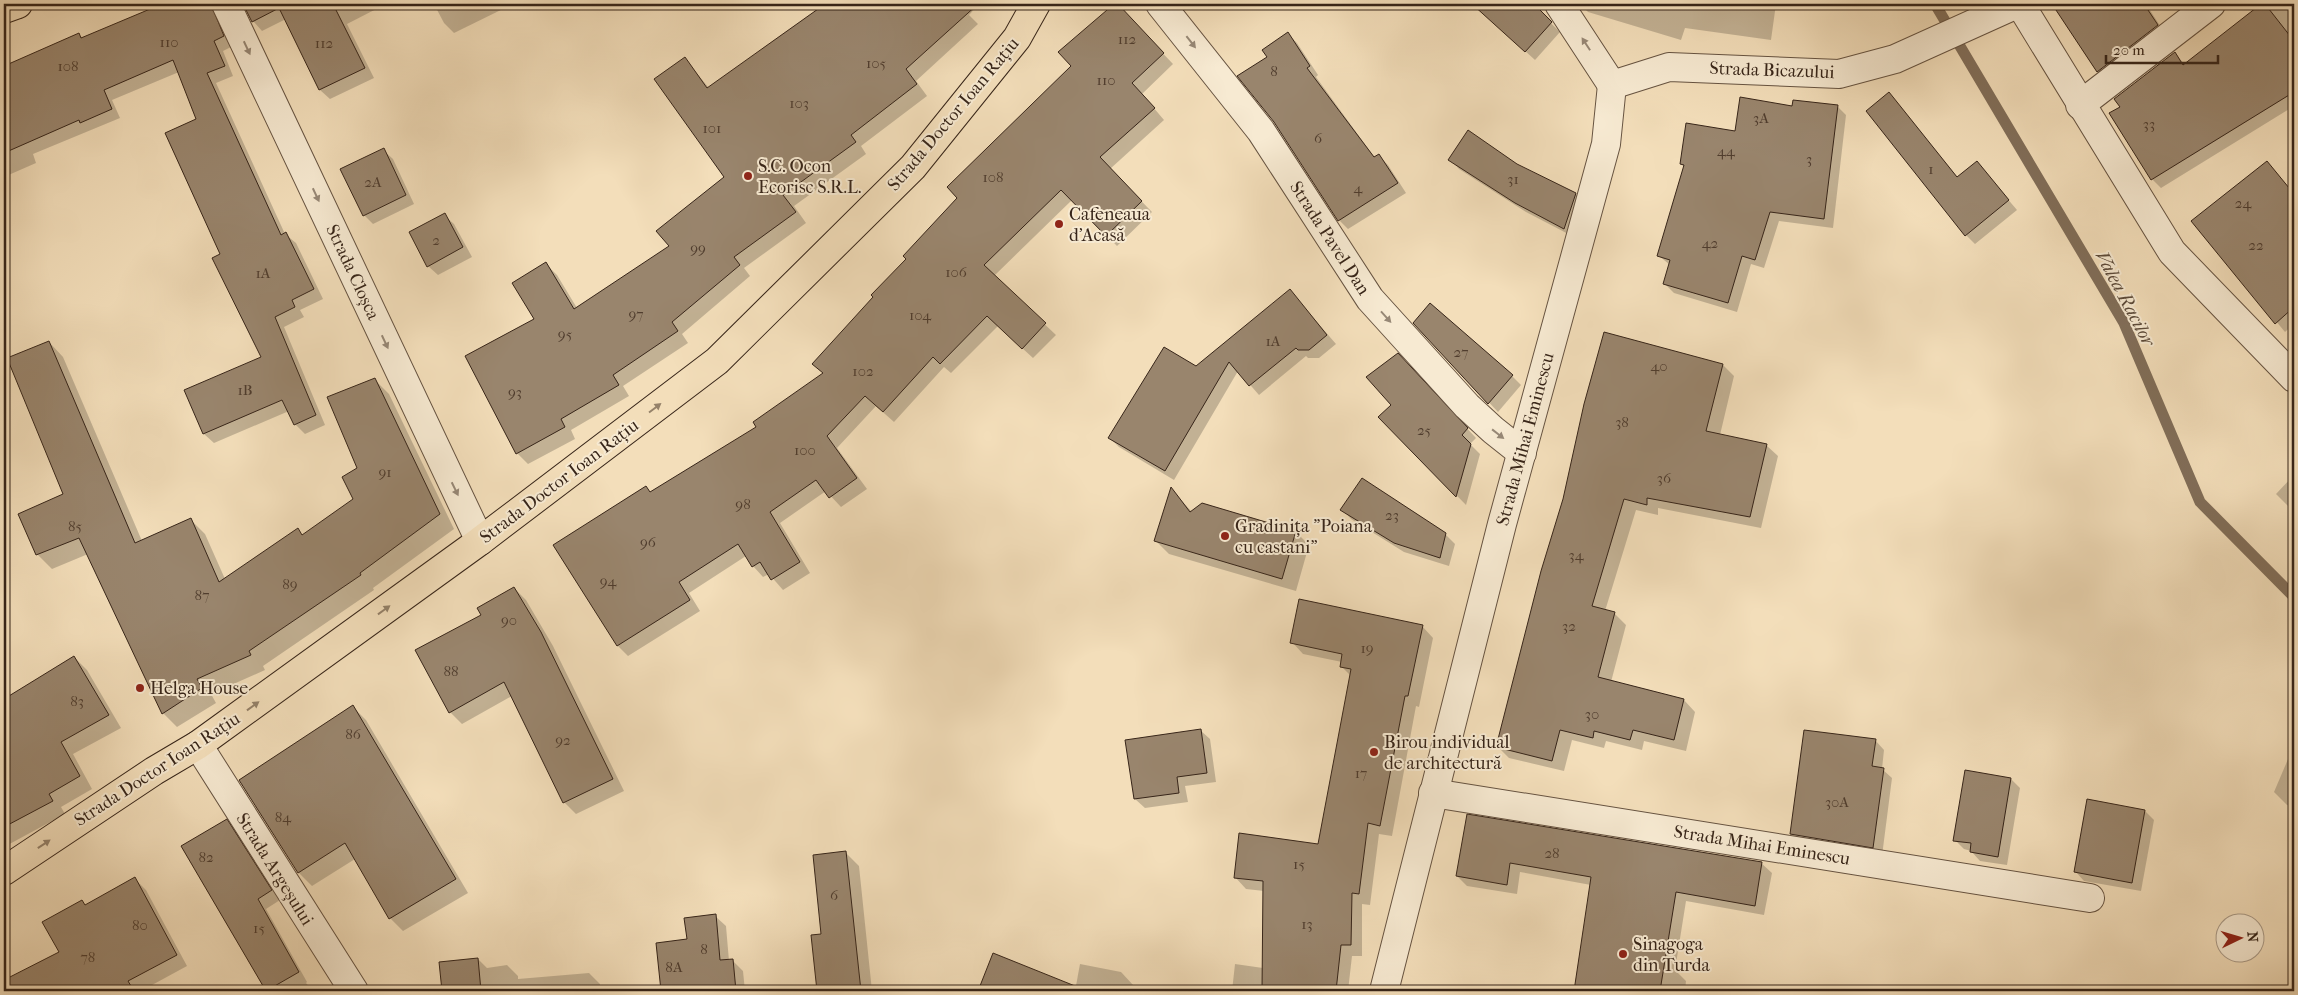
<svg xmlns="http://www.w3.org/2000/svg" width="2298" height="995" font-family="'IM FELL French Canon',serif">
  <rect width="100%" height="100%" fill="#f3deba"/>
  <filter id="stains"><feTurbulence type="fractalNoise" baseFrequency=".004" numOctaves="4"/><feColorMatrix values="0 0 0 0 .2 0 0 0 0 .09 0 0 0 0 .02 0 0 0 .5 -.17"/></filter>
  <radialGradient id="worn" r=".72"><stop offset=".6" stop-color="#630" stop-opacity="0"/><stop offset="1" stop-color="#630" stop-opacity=".3"/></radialGradient>
  <g fill="#0003">
    <polygon points="165,4 224,4 233,46 223,51 233,76 216,83 285,234 296,243 323,299 300,310 304,317 284,327 325,425 305,434 295,424 289,411 214,443 204,434 262,358 222,254 198,119 179,72 112,100 120,118 33,154 36,163 4,177 4,66 79,35 83,38"/>
    <polygon points="245,4 386,4 347,24 374,78 330,99 320,90 286,19 262,31 253,21"/>
    <polygon points="434,4 513,4 454,33 444,23"/>
    <polygon points="820,4 979,4 969,15 978,24 916,81 927,96 861,146 866,154 794,206 806,223 744,268 750,276 682,334 688,343 623,386 629,396 571,430 575,439 528,464 517,453 536,320 546,264 557,275 577,308 671,246 726,177 685,59 709,88 821,8"/>
    <polygon points="1116,4 1173,64 1142,94 1164,120 1110,169 1152,212 1117,246 1072,200 994,276 1056,335 1033,358 998,326 951,373 944,367 894,422 876,406 837,448 867,489 841,507 826,491 780,523 810,573 783,590 769,574 763,577 753,566 746,556 689,593 700,611 628,656 618,646 555,545 646,488 651,493 758,427 824,373 908,259 1072,66 1060,52"/>
    <polygon points="1473,4 1531,4 1560,32 1535,60"/>
    <polygon points="1580,4 1776,4 1771,40 1685,28 1681,40 1588,12"/>
    <polygon points="2053,4 2146,4 2166,35 2107,81 2098,72"/>
    <polygon points="2263,4 2294,4 2294,31 2290,35 2294,40 2294,106 2161,188 2152,179 2121,107 2175,53 2185,65"/>
    <polygon points="1288,34 1297,43 1318,75 1316,77 1375,158 1379,156 1388,165 1406,193 1348,229 1339,220 1269,57"/>
    <polygon points="1889,94 1958,178 1977,163 2017,210 1975,244 1966,235"/>
    <polygon points="1837,106 1846,115 1833,228 1779,221 1764,268 1751,264 1737,312 1674,293 1665,284 1670,265 1658,255 1685,167 1681,164 1736,132 1794,108"/>
    <polygon points="383,150 393,159 414,204 373,224 364,215"/>
    <polygon points="1450,159 1516,165 1576,194 1585,204 1574,237 1526,212 1459,169"/>
    <polygon points="2267,162 2294,194 2294,324 2285,332 2193,221"/>
    <polygon points="444,215 454,224 472,257 438,275 428,266"/>
    <polygon points="1290,291 1336,344 1319,358 1308,358 1306,356 1259,395 1238,371 1174,480 1119,447 1110,438"/>
    <polygon points="1414,323 1512,376 1521,385 1498,412"/>
    <polygon points="49,342 63,357 142,541 190,519 205,534 225,579 298,530 303,536 355,500 375,380 389,394 454,529 373,588 374,590 263,666 265,670 211,694 216,703 177,727 163,713 88,554 52,569 38,555 19,515 65,494"/>
    <polygon points="1407,364 1476,438 1470,444 1480,454 1466,505 1380,417 1392,405"/>
    <polygon points="1723,365 1734,376 1720,435 1766,445 1778,456 1761,528 1658,508 1658,515 1636,510 1605,611 1614,613 1626,625 1611,682 1684,700 1695,712 1686,751 1644,741 1642,750 1606,741 1604,748 1572,740 1564,771 1509,758 1497,746 1542,571"/>
    <polygon points="2294,475 2294,512 2276,494"/>
    <polygon points="1171,489 1192,512 1296,532 1309,545 1296,591 1169,554 1156,541"/>
    <polygon points="1342,509 1445,534 1455,544 1449,566 1404,552 1351,519"/>
    <polygon points="514,588 526,600 553,646 624,791 576,814 564,802 512,696 462,724 450,712"/>
    <polygon points="1422,626 1433,638 1419,707 1416,706 1392,836 1379,834 1370,905 1362,904 1362,956 1352,956 1348,991 1232,991 1235,964 1263,968 1264,891 1246,889 1235,877 1319,845 1351,676 1341,666 1342,662 1303,654 1292,642"/>
    <polygon points="74,657 87,670 121,728 73,754 92,789 61,807 65,814 4,847 4,698 5,700"/>
    <polygon points="352,706 366,720 468,893 403,931 390,918 355,859 312,886 299,873 240,780"/>
    <polygon points="1200,730 1210,739 1216,782 1185,786 1188,802 1145,808 1135,799"/>
    <polygon points="1875,740 1884,750 1882,769 1892,778 1882,856 1801,843 1791,834"/>
    <polygon points="2294,745 2294,808 2287,805 2274,792"/>
    <polygon points="2011,779 2020,788 2007,865 1980,861 1971,851 1964,849 1955,840"/>
    <polygon points="2145,811 2154,820 2141,891 2084,881 2075,871"/>
    <polygon points="1468,816 1761,863 1772,873 1764,915 1686,901 1675,970 1686,981 1685,991 1575,991 1591,885 1520,872 1517,894 1467,886 1457,876"/>
    <polygon points="226,821 236,830 280,900 266,909 307,982 306,983 313,991 266,991 182,847"/>
    <polygon points="845,852 859,866 872,991 818,991 812,937 823,936"/>
    <polygon points="135,879 146,890 187,966 141,991 4,991 4,981 61,953 81,901 86,906"/>
    <polygon points="715,916 726,926 729,961 732,960 743,971 745,991 662,991 657,944 688,940"/>
    <polygon points="994,954 1055,987 1054,991 979,991"/>
    <polygon points="478,959 487,968 507,965 518,976 518,979 589,973 600,984 600,991 444,991 441,963"/>
    <polygon points="1080,964 1121,972 1134,986 1133,991 1075,991"/>
    <polygon points="1438,985 1469,991 1436,991"/>
  </g>
  <g fill="none" stroke-linecap="round" stroke-linejoin="round">
    <polyline stroke="#816e59" stroke-width="11" points="1935,4 2124,323 2200,502 2294,597"/>
  </g>
  <g fill="#99856d" stroke="#372519">
    <polygon points="162,4 211,4 224,36 214,41 225,66 207,73 281,235 286,232 314,289 292,300 295,307 275,317 316,415 294,425 282,400 203,434 184,390 261,357 212,258 220,254 165,133 196,119 173,60 104,90 112,109 80,123 79,120 4,153 4,66 79,33 81,38"/>
    <polygon points="243,4 333,4 365,68 319,90 279,8 252,22"/>
    <polygon points="825,4 978,4 906,69 917,84 851,135 856,142 783,195 796,212 734,257 740,265 672,322 678,331 613,375 619,385 561,419 565,427 516,454 465,356 534,319 512,283 546,262 574,309 669,246 656,231 724,177 654,79 685,57 707,88"/>
    <polygon points="1114,4 1118,4 1164,53 1132,83 1155,108 1100,157 1142,201 1106,236 1061,190 984,265 1046,323 1022,349 987,316 940,364 933,357 883,412 865,396 827,436 857,478 829,498 816,480 770,512 800,562 771,580 760,562 752,567 738,544 679,582 690,600 617,646 553,545 646,486 650,492 756,427 753,422 823,373 812,364 873,297 871,295 906,259 903,256 957,198 947,187 1071,66 1058,52"/>
    <polygon points="1472,4 1534,4 1552,22 1525,52"/>
    <polygon points="2052,4 2144,4 2158,25 2097,72"/>
    <polygon points="2261,4 2265,4 2294,41 2294,92 2151,180 2109,113 2120,107 2114,99 2175,52 2183,65"/>
    <polygon points="1288,32 1310,66 1307,68 1374,157 1379,154 1398,183 1338,221 1274,122 1237,76 1267,57 1262,50"/>
    <polygon points="1889,92 1957,177 1977,161 2009,200 1965,236 1866,111"/>
    <polygon points="1740,97 1792,106 1793,100 1838,105 1824,219 1770,212 1755,260 1742,256 1728,303 1663,284 1670,260 1657,256 1684,165 1680,164 1686,123 1735,131"/>
    <polygon points="1468,130 1517,164 1576,193 1564,229 1515,203 1448,160"/>
    <polygon points="384,148 406,195 363,216 340,169"/>
    <polygon points="2267,161 2294,194 2294,307 2275,324 2191,221"/>
    <polygon points="445,213 463,247 427,267 409,232"/>
    <polygon points="1290,289 1327,335 1309,350 1298,350 1296,348 1249,386 1229,362 1165,471 1108,438 1164,347 1196,366"/>
    <polygon points="1430,303 1513,375 1488,404 1413,323"/>
    <polygon points="1604,332 1723,364 1706,431 1767,444 1750,517 1647,498 1647,505 1624,499 1592,606 1615,612 1598,677 1684,699 1674,740 1633,730 1630,740 1594,731 1593,738 1560,730 1552,761 1496,747 1541,571 1563,499 1584,404"/>
    <polygon points="49,341 135,543 191,518 219,582 298,528 302,535 353,499 342,477 357,468 327,397 375,378 440,514 360,573 361,575 249,651 251,655 197,679 202,688 162,714 79,538 36,555 18,514 63,494 7,358"/>
    <polygon points="1398,353 1468,428 1462,435 1471,444 1456,497 1378,417 1391,405 1366,377"/>
    <polygon points="1362,478 1446,533 1440,558 1394,543 1340,510"/>
    <polygon points="1171,487 1190,512 1202,503 1296,531 1282,579 1154,541"/>
    <polygon points="514,587 541,632 613,779 563,803 504,682 449,713 415,650 481,615 477,608"/>
    <polygon points="1299,599 1423,625 1408,696 1405,696 1380,826 1368,823 1359,894 1352,893 1351,945 1341,945 1336,991 1262,991 1263,881 1234,878 1239,833 1318,844 1351,669 1340,667 1342,654 1290,643"/>
    <polygon points="74,656 109,715 61,742 80,776 49,794 53,801 4,827 4,699"/>
    <polygon points="353,705 456,879 389,919 345,843 298,873 239,780"/>
    <polygon points="1201,729 1207,773 1177,777 1179,793 1134,799 1125,740"/>
    <polygon points="1804,730 1876,739 1872,766 1884,768 1873,848 1790,834"/>
    <polygon points="1965,770 2011,778 1998,857 1970,852 1971,843 1953,841"/>
    <polygon points="2087,799 2145,810 2132,883 2074,872"/>
    <polygon points="1467,814 1762,862 1755,906 1676,892 1660,991 1574,991 1591,877 1510,863 1507,885 1456,876"/>
    <polygon points="227,819 272,890 258,899 299,972 266,991 181,846"/>
    <polygon points="846,851 861,991 817,991 811,935 821,934 813,855"/>
    <polygon points="135,877 177,955 128,981 134,991 4,991 4,980 59,952 42,922 82,900 85,905"/>
    <polygon points="716,914 720,960 733,959 736,991 661,991 656,943 687,939 684,918"/>
    <polygon points="993,953 1085,990 1085,991 978,991"/>
    <polygon points="478,958 481,991 442,991 439,962"/>
  </g>
  <g fill="none" stroke-linecap="round" stroke-linejoin="round">
    <g stroke="#665341" stroke-width="30">
      <g id="minor">
        <polyline points="226,4 480,541"/>
        <polyline points="1160,4 1261,131 1370,299 1467,406 1493,430 1522,453"/>
        <polyline points="1559,4 1612,85"/>
        <polyline points="2020,4 2172,252 2294,378"/>
        <polyline points="1612,85 1669,67 1839,74 1895,59 2017,4"/>
        <polyline points="2080,105 2211,4"/>
        <polyline points="198,745 354,991"/>
        <polyline points="1433,793 2090,898"/>
        <polyline points="1384,991 1502,524 1606,144 1612,85"/>
      </g>
    </g>
    <g stroke="#372519" stroke-width="30">
      <g id="major">
        <polyline points="4,9 18,4"/>
        <polyline points="4,871 154,771 198,745 480,541 717,361 913,167 1017,38 1036,4"/>
      </g>
    </g>
    <use href="#minor" stroke="#f7ead2" stroke-width="28"/>
    <use href="#major" stroke="#f3deba" stroke-width="28"/>
  </g>
  <defs><path id="oneway-solid" d="M-6-.8H1V-3.2L6.5 0L1 3.2V.8H-6Z" transform="scale(1.25)"/></defs>
  <g fill="#978876">
    <use href="#oneway-solid" transform="translate(1191 42) rotate(52)"/>
    <use href="#oneway-solid" transform="translate(1586 44) rotate(-123)"/>
    <use href="#oneway-solid" transform="translate(247 48) rotate(65)"/>
    <use href="#oneway-solid" transform="translate(316 195) rotate(65)"/>
    <use href="#oneway-solid" transform="translate(1386 317) rotate(48)"/>
    <use href="#oneway-solid" transform="translate(385 342) rotate(65)"/>
    <use href="#oneway-solid" transform="translate(1498 434) rotate(38)"/>
    <use href="#oneway-solid" transform="translate(455 489) rotate(64)"/>
  </g>
  <g fill="#95826a">
    <use href="#oneway-solid" transform="translate(655 408) rotate(-37)"/>
    <use href="#oneway-solid" transform="translate(384 610) rotate(-36)"/>
    <use href="#oneway-solid" transform="translate(253 706) rotate(-36)"/>
    <use href="#oneway-solid" transform="translate(44 844) rotate(-34)"/>
  </g>
  <g fill="#8f2418" stroke="#f7ead2" stroke-width="2">
    <circle cx="748" cy="176" r="5"/>
    <circle cx="1059" cy="224" r="5"/>
    <circle cx="1225" cy="536" r="5"/>
    <circle cx="140" cy="688" r="5"/>
    <circle cx="1374" cy="752" r="5"/>
    <circle cx="1623" cy="954" r="5"/>
  </g>
  <g text-anchor="middle" stroke-width="4" stroke-linejoin="round" paint-order="stroke">
    <g font-size="15" fill="#503d2e">
      <text x="1127" y="44">112</text>
      <text x="169" y="47">110</text>
      <text x="324" y="48">112</text>
      <text x="876" y="68">105</text>
      <text x="68" y="71">108</text>
      <text x="1274" y="76">8</text>
      <text x="1106" y="85">110</text>
      <text x="799" y="108">103</text>
      <text x="1761" y="123">3A</text>
      <text x="2149" y="129">33</text>
      <text x="712" y="133">101</text>
      <text x="1318" y="143">6</text>
      <text x="1726" y="156">44</text>
      <text x="1809" y="164">3</text>
      <text x="1931" y="174">1</text>
      <text x="993" y="182">108</text>
      <text x="1513" y="184">31</text>
      <text x="373" y="187">2A</text>
      <text x="1358" y="193">4</text>
      <text x="2243" y="208">24</text>
      <text x="436" y="245">2</text>
      <text x="1710" y="248">42</text>
      <text x="2256" y="250">22</text>
      <text x="698" y="253">99</text>
      <text x="956" y="277">106</text>
      <text x="263" y="278">1A</text>
      <text x="636" y="319">97</text>
      <text x="920" y="320">104</text>
      <text x="565" y="339">95</text>
      <text x="1273" y="346">1A</text>
      <text x="1461" y="357">27</text>
      <text x="1659" y="371">40</text>
      <text x="863" y="376">102</text>
      <text x="245" y="395">1B</text>
      <text x="515" y="397">93</text>
      <text x="1622" y="427">38</text>
      <text x="1424" y="435">25</text>
      <text x="805" y="455">100</text>
      <text x="385" y="477">91</text>
      <text x="1664" y="483">36</text>
      <text x="743" y="509">98</text>
      <text x="1392" y="520">23</text>
      <text x="75" y="531">85</text>
      <text x="648" y="547">96</text>
      <text x="1576" y="560">34</text>
      <text x="608" y="586">94</text>
      <text x="290" y="589">89</text>
      <text x="202" y="600">87</text>
      <text x="509" y="625">90</text>
      <text x="1569" y="631">32</text>
      <text x="1367" y="653">19</text>
      <text x="451" y="676">88</text>
      <text x="77" y="706">83</text>
      <text x="1592" y="719">30</text>
      <text x="353" y="739">86</text>
      <text x="563" y="745">92</text>
      <text x="1361" y="778">17</text>
      <text x="1837" y="807">30A</text>
      <text x="283" y="822">84</text>
      <text x="1552" y="858">28</text>
      <text x="206" y="862">82</text>
      <text x="1299" y="869">15</text>
      <text x="834" y="900">6</text>
      <text x="1307" y="929">13</text>
      <text x="140" y="930">80</text>
      <text x="259" y="933">15</text>
      <text x="704" y="954">8</text>
      <text x="88" y="962">78</text>
      <text x="674" y="972">8A</text>
    </g>
    <g font-size="18" fill="#372519" stroke="#f7ead2">
      <text transform="translate(1772 70) rotate(2)" y="6">Strada Bicazului</text>
      <text transform="translate(953 114) rotate(-50)" y="6">Strada Doctor Ioan Rațiu</text>
      <text transform="translate(1330 238) rotate(57)" y="6">Strada Pavel Dan</text>
      <text transform="translate(353 272) rotate(65)" y="6">Strada Cloșca</text>
      <text transform="translate(1525 439) rotate(-75)" y="6">Strada Mihai Eminescu</text>
      <text transform="translate(559 481) rotate(-37)" y="6">Strada Doctor Ioan Rațiu</text>
      <text transform="translate(157 769) rotate(-33)" y="6">Strada Doctor Ioan Rațiu</text>
      <text transform="translate(1762 845) rotate(9)" y="6">Strada Mihai Eminescu</text>
      <text transform="translate(275 869) rotate(58)" y="6">Strada Argeșului</text>
    </g>
    <g font-size="18" fill="#372519" stroke="#f7ead2" text-anchor="start">
      <text x="758" y="172">S.C. Ocon<tspan x="758" dy="21">Ecorisc S.R.L.</tspan></text>
      <text x="1069" y="220">Cafeneaua<tspan x="1069" dy="21">d'Acasă</tspan></text>
      <text x="1235" y="532">Gradinița "Poiana<tspan x="1235" dy="21">cu castani"</tspan></text>
      <text x="150" y="694">Helga House</text>
      <text x="1384" y="748">Birou individual<tspan x="1384" dy="21">de architectură</tspan></text>
      <text x="1633" y="950">Sinagoga<tspan x="1633" dy="21">din Turda</tspan></text>
    </g>
    <g font-size="19" font-style="italic" fill="#5c4a39" stroke="#f7ead2">
      <text transform="translate(2126 298) rotate(62)" y="7">Valea Racilor</text>
    </g>
  </g>
  <rect width="2298" height="995" fill="none" stroke="#f3deba" stroke-width="20"/>
  <rect x="5" y="5" width="2288" height="985" fill="none" stroke="#372519" stroke-width="2.5"/>
  <rect x="10" y="10" width="2278" height="975" fill="none" stroke="#372519"/>
  <g transform="translate(2240 938) rotate(85)"><circle r="24" fill="#f7ead2" stroke="#aa9b88"/>
  <path d="M0-4L9 19L0 12L-9 19Z" fill="#8f2418"/>
  <text y="-8" font-size="14" font-weight="bold" text-anchor="middle" fill="#372519">N</text>
  </g>
  <path d="M2106 55v8h112v-8" fill="none" stroke="#372519" stroke-width="2.5"/>
  <text x="2113" y="55" font-size="15" fill="#372519" stroke="#f7ead2" stroke-width="4" paint-order="stroke">20 m</text>
  <rect width="100%" height="100%" filter="url(#stains)"/>
  <rect width="100%" height="100%" fill="url(#worn)"/>
</svg>
